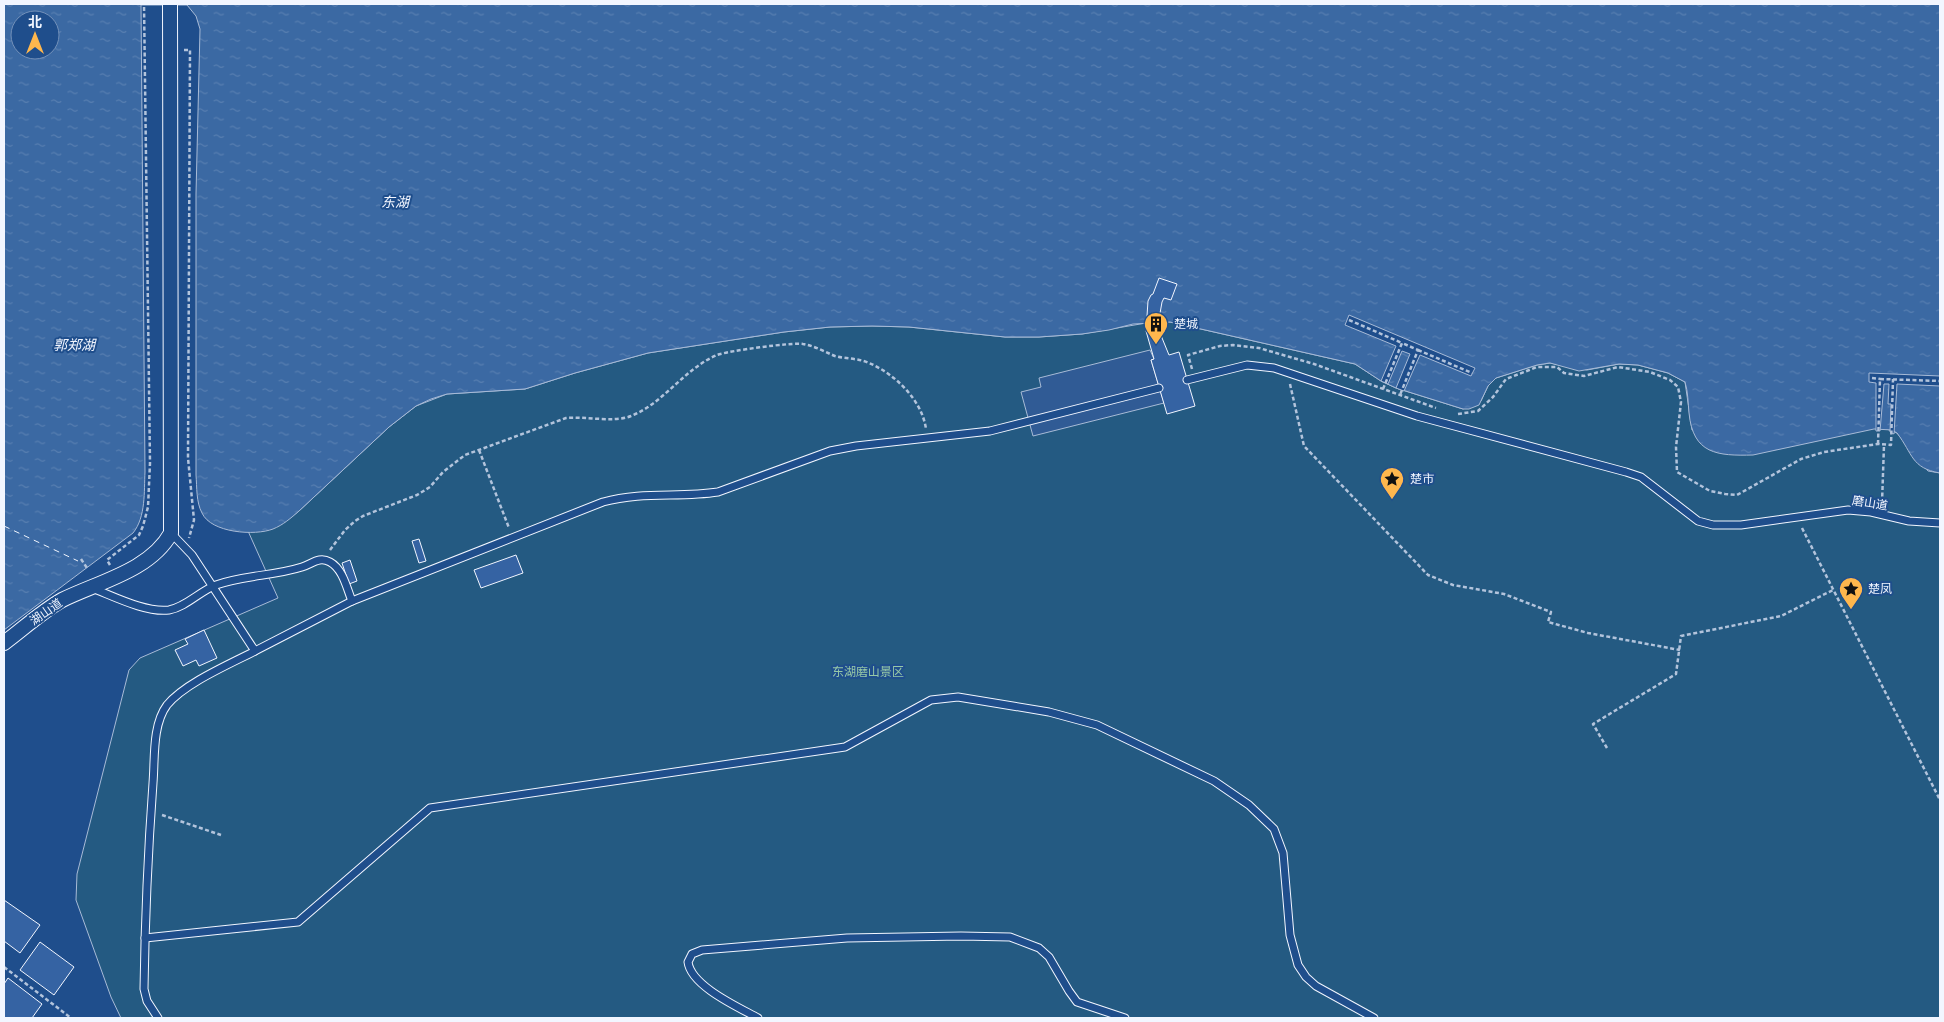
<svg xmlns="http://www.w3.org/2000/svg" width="1944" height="1022" font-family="Raleway,'Noto Sans SC',sans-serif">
  <defs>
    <pattern id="water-ripples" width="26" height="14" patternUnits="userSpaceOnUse" patternTransform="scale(1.25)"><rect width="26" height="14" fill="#3b69a3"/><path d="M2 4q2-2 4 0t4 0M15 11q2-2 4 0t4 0" fill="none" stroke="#587fb1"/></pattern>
  </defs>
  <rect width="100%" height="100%" fill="#1f4e8c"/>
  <path fill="#245a82" stroke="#a8bbd7" d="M1152 322H1170L1355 364 1381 381 1396 388 1463 409 1481 401 1488 386 1496 378 1537 365 1550 363 1587 370 1619 364 1638 365 1668 373 1685 382 1692 430 1884 428 1897 433 1928 471 1940 473V1018H121L111 997 76 900 77 874 129 670 140 658 278 598 248 531C268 531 284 523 299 511L389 427 416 406 447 394 525 389 575 373 648 353 784 332 830 327 872 326 909 327 1005 337H1039L1082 334Z"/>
  <polygon fill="#305b95" stroke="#a8bbd7" points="1150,350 1154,359 1151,360 1164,403 1033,436 1021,392 1041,387 1039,378"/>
  <path fill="url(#water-ripples)" stroke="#a8bbd7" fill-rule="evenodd" d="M4 4H1940V473C1911 468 1913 454 1897 433L1892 430 1874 429 1753 455C1717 456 1693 454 1689 413 1688 403 1688 391 1685 382L1668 373 1638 365 1619 364 1579 371 1550 363 1537 365 1496 378 1488 386 1479 405 1469 409H1463L1396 388 1381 381 1355 364 1170 322 1133 324 1109 330 1082 334 1039 337H1005L909 327 872 326 830 327 784 332 648 353 575 373 525 389 447 394 431 399 416 406 389 427 299 511C291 518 283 525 273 529 255 536 211 533 202 513 196 502 197 487 196 475V194L200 29 196 16 187 5H141L145 472C144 491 146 517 133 533L4 630ZM20 20H50V50H20Z"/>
  <g fill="#1f4e8c" stroke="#a8bbd7">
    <polygon points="1349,315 1475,368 1471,376 1420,355 1404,391 1396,388 1410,354 1402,351 1388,384 1381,381 1396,346 1345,325"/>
    <polygon points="1869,373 1940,376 1940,386 1897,384 1894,434 1890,432 1891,404 1888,404 1889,384 1884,384 1880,431 1876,431 1876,383 1869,382"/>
  </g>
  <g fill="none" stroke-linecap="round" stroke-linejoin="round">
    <polyline stroke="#f2f6ff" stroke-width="1" stroke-dasharray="6 5" stroke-linecap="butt" points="4,526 78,561"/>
  </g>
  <g fill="#3563a3" stroke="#f2f6ff">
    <polygon points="1159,278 1177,284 1171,300 1164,298 1162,302 1159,319 1160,333 1169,355 1179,352 1195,406 1167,414 1151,360 1154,359 1146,331 1148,301 1151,295 1153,294"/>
    <polygon points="419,539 426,561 419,563 412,541"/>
    <polygon points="516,555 523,573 481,588 474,570"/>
    <polygon points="350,560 357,581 349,584 342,563"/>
    <polygon points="204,630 217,658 199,666 196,660 183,666 175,650 188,644 185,639"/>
    <polygon points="4,900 40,925 20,953 4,941"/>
    <polygon points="40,942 74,967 54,995 20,970"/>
    <polygon points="8,978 42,1004 32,1018 4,1018 4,984"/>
  </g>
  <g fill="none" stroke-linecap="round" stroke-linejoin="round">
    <g stroke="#f2f6ff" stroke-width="9">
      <g id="service">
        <polyline points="1187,380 1247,365 1274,368 1417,416 1626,472 1641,477 1698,521 1713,525 1741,525 1848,510 1871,512 1909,521 1940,523"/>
        <path d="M92 588C113 596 146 613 169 610 186 607 200 591 216 585 244 575 274 576 302 567 312 564 319 556 330 562 343 569 347 589 352 601"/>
        <path d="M255 651 352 601 603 502C643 491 679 498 718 492L830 451 856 446 990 431 1159 388"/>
        <polyline points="145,938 298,922 430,808 845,747 931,700 958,697 1049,712 1097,725 1214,781 1249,805 1274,829 1283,853 1290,935 1298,965 1306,977 1316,986 1374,1018"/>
        <path d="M158 1018 147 1001 144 989C145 920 148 851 153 783 155 759 152 725 167 705 185 683 230 664 255 651L192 555 171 533"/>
        <path d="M758 1018C738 1007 691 986 688 962L692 954 702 950 847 938 961 936 1010 937 1039 948 1049 957 1069 991 1077 1002 1125 1018"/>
      </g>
    </g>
    <g stroke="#f2f6ff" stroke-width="16">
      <path id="minor" d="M4 643C23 629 41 612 62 600 98 582 150 571 171 533L170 4"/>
    </g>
    <g stroke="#b3c4dc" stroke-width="2.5" stroke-dasharray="4 2.5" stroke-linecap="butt">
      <polyline points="184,50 190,50 188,458 194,520 189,538"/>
      <polyline points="1349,320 1402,343"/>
      <polyline points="1418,350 1472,373"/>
      <polyline points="1192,369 1188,355 1220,346 1233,345 1259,348 1314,364 1436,408"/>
      <polyline points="1872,378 1880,379"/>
      <polyline points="1290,384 1304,446 1428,575 1453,585 1504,594 1551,612 1548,622 1588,633 1680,650"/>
      <polyline points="1383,389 1402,343 1418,350 1400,395"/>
      <polyline points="1458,414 1478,411 1493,397 1506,379 1537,367 1557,367 1564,373 1584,376 1618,367 1650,372 1670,380 1678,387 1681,402 1676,447 1677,472 1710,491 1725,494 1737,495 1801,459 1824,452 1878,444 1891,445 1893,379"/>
      <polyline points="1878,444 1880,379 1940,381"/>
      <polyline points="479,450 509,528"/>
      <polyline points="1882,503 1884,445"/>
      <polyline points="1802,528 1940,800"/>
      <path d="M330 550 345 530 355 521 363 516 417 495 430 487 443 472 465 455 566 418C585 416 614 423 631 416 664 403 684 369 717 355 727 351 793 342 803 344 815 346 825 352 835 356 846 359 858 358 869 363 895 374 922 400 926 429"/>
      <polyline points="81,559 87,568"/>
      <polyline points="110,565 107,560 139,535 143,526 148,507 150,463 144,4"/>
      <polyline points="1607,748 1593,724 1676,674 1681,636 1781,616 1833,590"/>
      <polyline points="162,815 221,835"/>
      <polyline points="4,967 71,1018"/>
    </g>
    <use href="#service" stroke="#1f4e8c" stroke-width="7"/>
    <use href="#minor" stroke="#1f4e8c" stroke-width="14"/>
  </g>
  <defs>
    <g id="building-pin" transform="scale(1.25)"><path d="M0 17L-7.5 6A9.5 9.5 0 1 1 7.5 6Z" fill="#ffb74d" stroke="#1f4e8c"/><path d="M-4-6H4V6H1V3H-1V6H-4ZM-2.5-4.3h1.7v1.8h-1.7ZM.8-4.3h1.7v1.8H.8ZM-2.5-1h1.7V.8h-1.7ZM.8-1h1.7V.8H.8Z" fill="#111"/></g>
    <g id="sight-pin" transform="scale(1.25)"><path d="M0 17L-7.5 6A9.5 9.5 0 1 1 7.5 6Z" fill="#ffb74d" stroke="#1f4e8c"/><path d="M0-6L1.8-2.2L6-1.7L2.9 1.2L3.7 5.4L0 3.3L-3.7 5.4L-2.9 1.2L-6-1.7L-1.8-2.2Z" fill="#111"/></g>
  </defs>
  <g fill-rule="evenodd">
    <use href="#building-pin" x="1156" y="324"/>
    <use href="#sight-pin" x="1392" y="479"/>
    <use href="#sight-pin" x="1851" y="589"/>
  </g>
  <g text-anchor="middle" stroke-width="4" stroke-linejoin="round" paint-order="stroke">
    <g font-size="12" fill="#f2f6ff" stroke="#1f4e8c" text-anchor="start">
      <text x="1174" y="328">楚城</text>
      <text x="1410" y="483">楚市</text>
      <text x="1868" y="593">楚凤</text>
    </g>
    <g font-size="12" fill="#f2f6ff" stroke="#1f4e8c">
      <text transform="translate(1870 503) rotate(9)" y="4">磨山道</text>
      <text transform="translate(46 612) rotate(-35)" y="4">湖山道</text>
    </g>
    <g font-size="12" fill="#97c8a6" stroke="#1f4e8c">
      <text x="868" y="676">东湖磨山景区</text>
    </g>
    <g font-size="14" font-style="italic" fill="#f2f6ff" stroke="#1f4e8c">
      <text x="395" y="207">东湖</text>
      <text x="74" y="350">郭郑湖</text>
    </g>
  </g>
  <rect width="1944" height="1022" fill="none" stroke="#f2f6ff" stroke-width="10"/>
  <g transform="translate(35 35)"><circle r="24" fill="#1f4e8c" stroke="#7391ba"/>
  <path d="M0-4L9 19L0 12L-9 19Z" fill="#ffb74d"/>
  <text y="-8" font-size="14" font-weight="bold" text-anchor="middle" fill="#f2f6ff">北</text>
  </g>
</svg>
